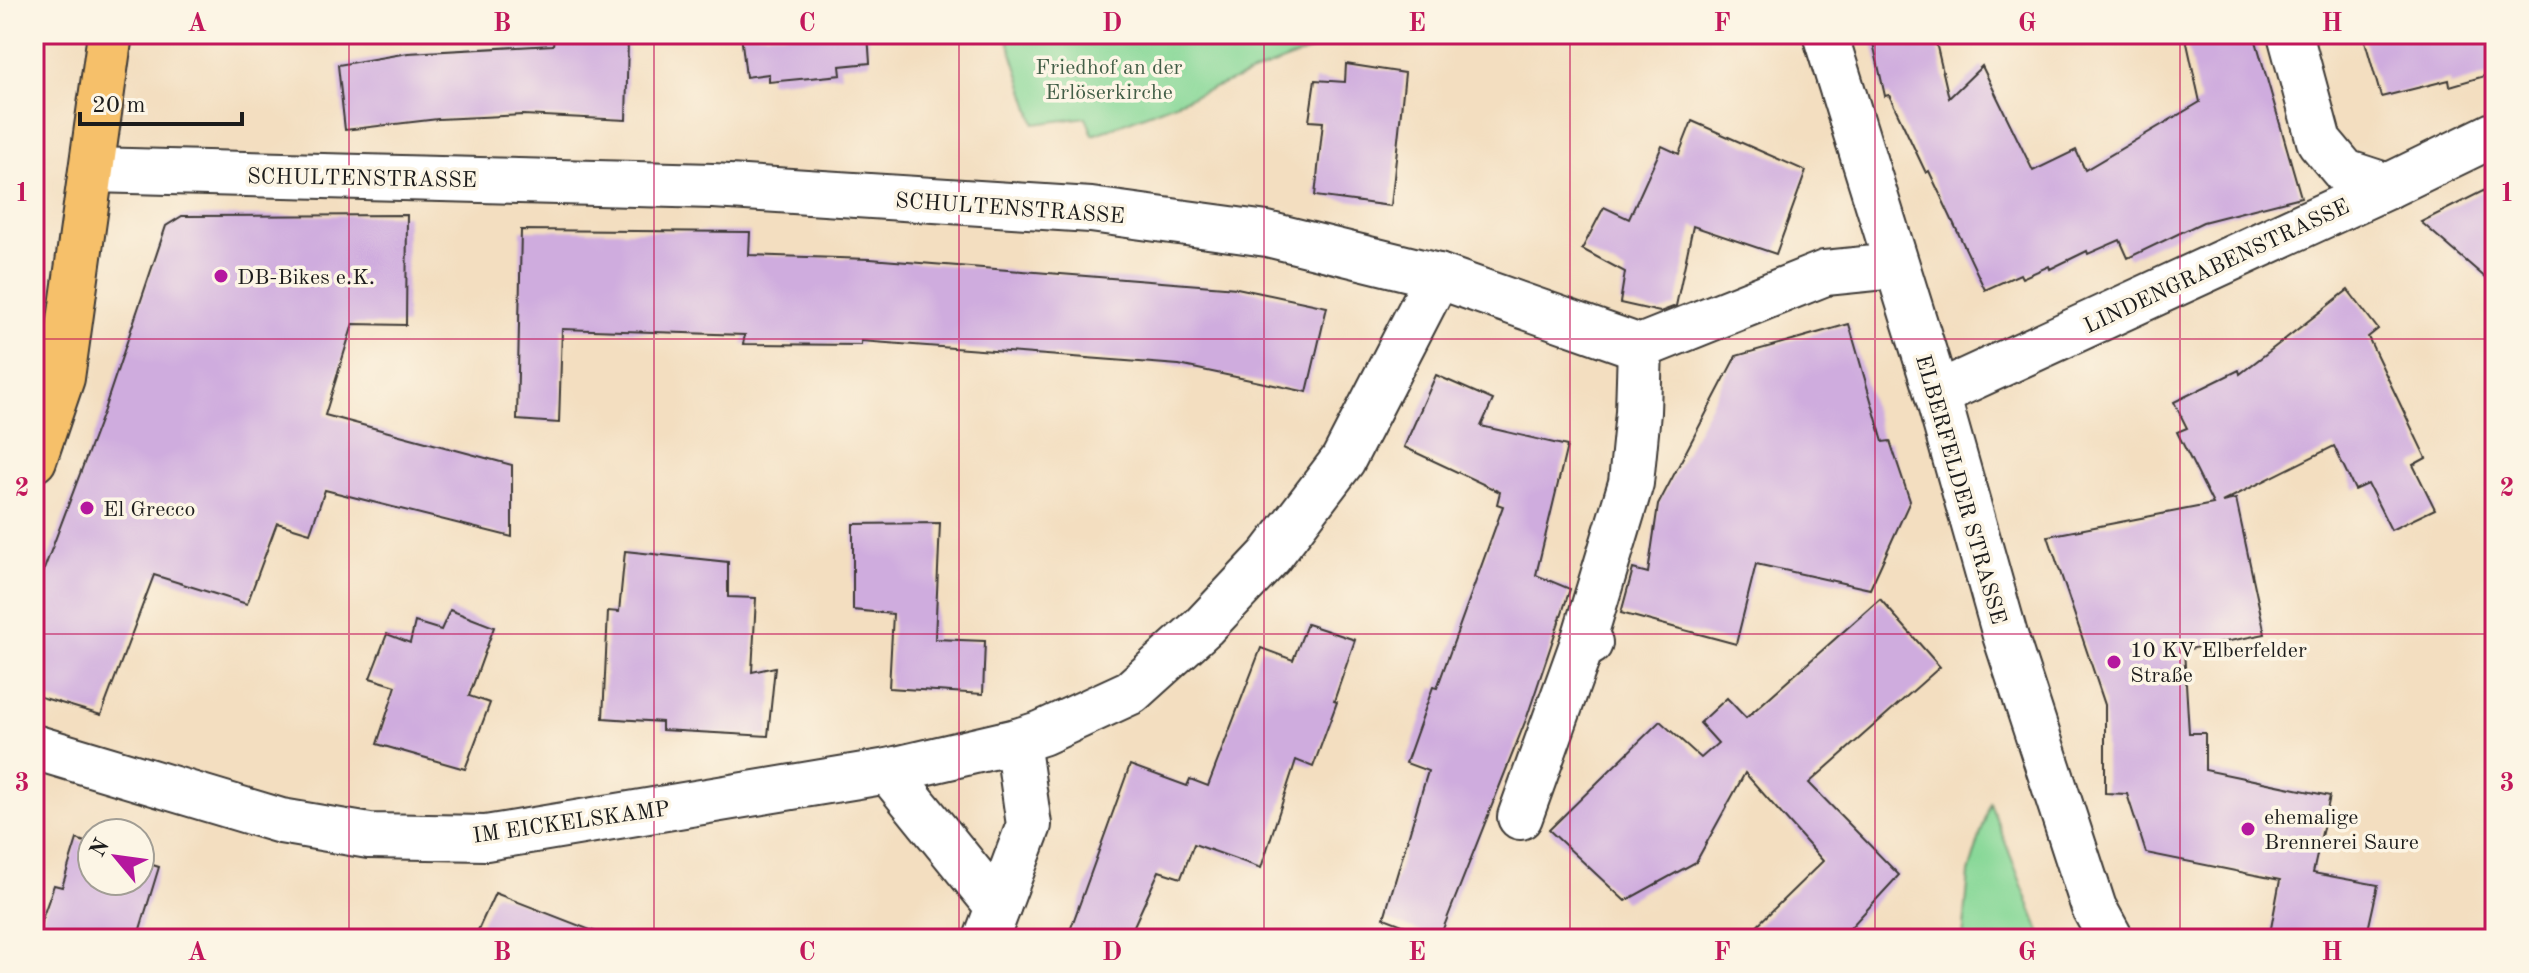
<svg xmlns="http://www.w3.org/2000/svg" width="2529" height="973" font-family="'Old Standard TT',serif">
  <rect width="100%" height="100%" fill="#fcf5e5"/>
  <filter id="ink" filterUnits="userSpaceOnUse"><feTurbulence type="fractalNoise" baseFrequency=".0125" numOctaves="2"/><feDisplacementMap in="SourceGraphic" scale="16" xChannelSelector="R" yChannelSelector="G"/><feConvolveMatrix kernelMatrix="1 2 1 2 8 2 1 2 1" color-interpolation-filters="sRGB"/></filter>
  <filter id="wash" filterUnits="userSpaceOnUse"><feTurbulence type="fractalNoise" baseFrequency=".006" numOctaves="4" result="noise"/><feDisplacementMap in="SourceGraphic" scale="32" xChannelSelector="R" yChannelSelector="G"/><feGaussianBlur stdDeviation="1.8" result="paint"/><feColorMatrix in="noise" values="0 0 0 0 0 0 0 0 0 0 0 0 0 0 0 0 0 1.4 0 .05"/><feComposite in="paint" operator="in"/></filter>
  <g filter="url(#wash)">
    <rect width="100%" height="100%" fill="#f3dec0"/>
    <g fill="#88d898" stroke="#527a5a" stroke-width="2">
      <polygon points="1006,34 1353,34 1093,135 1086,117 1035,124"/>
      <polygon points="1990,803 2043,939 1963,939 1969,873"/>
    </g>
    <g id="blocks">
      <g fill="#cfacde">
        <polygon points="741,34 868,34 870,63 840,66 841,75 769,82 769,74 746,77"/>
        <polygon points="1871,34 1934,34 1949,98 1982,66 2033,171 2076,150 2085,170 2200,102 2185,34 2254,34 2301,197 2203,222 2128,258 2120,240 2088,254 2087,251 2050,269 2049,266 2022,278 2020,274 1985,290 1929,171 1926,173 1889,95 1885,96"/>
        <polygon points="2363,34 2495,34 2495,73 2450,86 2449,80 2381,97"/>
        <polygon points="554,37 628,39 626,120 523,115 438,119 345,130 338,65 408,53 553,45"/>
        <polygon points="1346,64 1405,73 1391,206 1315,196 1323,122 1309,121 1315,80 1345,82"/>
        <polygon points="1692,121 1806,171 1776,254 1693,226 1676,306 1660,312 1620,303 1625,272 1582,249 1604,207 1629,219 1662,146 1679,154"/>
        <polygon points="2495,185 2495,286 2421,222"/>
        <polygon points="407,215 406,325 353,324 325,415 512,465 512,537 325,490 310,533 277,523 247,604 154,575 101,715 34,695 34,596 104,410 166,226 182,216"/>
        <polygon points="521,230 750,232 749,255 870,259 1237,288 1327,307 1307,392 1179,365 861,341 861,345 743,344 745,335 562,329 559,423 517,420"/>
        <polygon points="2348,290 2378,329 2368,337 2426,458 2413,465 2435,509 2391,530 2368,484 2355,490 2334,446 2222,502 2236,499 2265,634 2184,650 2189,733 2205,733 2205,770 2330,796 2313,873 2378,885 2366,939 2269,939 2280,880 2146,853 2127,794 2105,793 2105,705 2048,536 2213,504 2177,432 2187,428 2174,402 2239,370 2240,374"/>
        <polygon points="1849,324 1883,442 1890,441 1910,501 1870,589 1756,564 1736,644 1621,613 1633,569 1648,573 1658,505 1736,356"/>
        <polygon points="1436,375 1493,400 1481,426 1567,446 1536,575 1570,589 1527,717 1439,939 1384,918 1428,771 1406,763 1433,687 1437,688 1503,506 1497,504 1500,492 1404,447"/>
        <polygon points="940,523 935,639 985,641 983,694 889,688 893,614 853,610 853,524"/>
        <polygon points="625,551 728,562 728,597 756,598 752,672 775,667 768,736 662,730 662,722 603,718 608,611 619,612"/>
        <polygon points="1880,599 1940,667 1809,783 1899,875 1840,939 1743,939 1823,861 1745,773 1696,862 1625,901 1549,830 1660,721 1701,758 1718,743 1700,723 1727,698 1746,718"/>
        <polygon points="450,610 494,627 469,696 490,703 465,769 377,744 396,686 370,678 387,634 410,643 415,622 441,630"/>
        <polygon points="1307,624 1355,640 1334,701 1337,702 1313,767 1296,760 1261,868 1194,844 1181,878 1159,871 1128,939 1067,939 1130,765 1187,786 1190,779 1208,786 1261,648 1293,660"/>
        <polygon points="77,839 92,845 92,881 140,881 140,861 159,867 137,939 35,939 54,885 62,887"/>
        <polygon points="495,893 606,936 605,939 474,939"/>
      </g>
    </g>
  </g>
  <g filter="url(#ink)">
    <use href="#blocks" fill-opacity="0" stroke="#3c3935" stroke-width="2"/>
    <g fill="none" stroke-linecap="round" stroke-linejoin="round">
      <g stroke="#3c3935" stroke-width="48">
        <g id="minor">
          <polyline points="1825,34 1937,394 2005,635 2094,908 2111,939"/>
          <polyline points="2290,34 2319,141 2345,172 2388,186"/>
          <polyline points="92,170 713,186 1091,210 1267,234 1438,276 1640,347 1825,273 1895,266"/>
          <polyline points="1937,394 2388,186 2495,134"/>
          <polyline points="1590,643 1583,642 1631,483 1638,412 1640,347"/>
          <polyline points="34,747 281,821 369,836 486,838 888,771 1017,741 1042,733 1131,692 1204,626 1270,556 1343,460 1438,276"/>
          <polyline points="888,771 998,907"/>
          <polyline points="1520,817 1583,642"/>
          <polyline points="986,939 1029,825 1017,741"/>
        </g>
      </g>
      <g stroke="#3c3935" stroke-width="48">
        <polyline id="major" points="34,460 62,378 110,34"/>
      </g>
      <use href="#minor" stroke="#fff" stroke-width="44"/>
      <use href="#major" stroke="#f6c06b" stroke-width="44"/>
    </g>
  </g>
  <path fill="none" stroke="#c2185b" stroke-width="2" stroke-opacity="0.55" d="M349 34V939M654 34V939M959 34V939M1264 34V939M1570 34V939M1875 34V939M2180 34V939M34 339H2495M34 634H2495"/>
  <g fill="#b5179e" stroke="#fcf5e5" stroke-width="3">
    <circle cx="221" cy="276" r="8"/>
    <circle cx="87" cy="508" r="8"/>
    <circle cx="2114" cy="662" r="8"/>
    <circle cx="2248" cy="829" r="8"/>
  </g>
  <g text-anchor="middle" stroke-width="7" stroke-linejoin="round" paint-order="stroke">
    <g font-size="22" fill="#425e47" stroke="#fcf5e5">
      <text x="1109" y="74">Friedhof an der<tspan x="1109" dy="25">Erlöserkirche</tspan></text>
    </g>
    <g font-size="22" fill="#1c1c1c" stroke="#fcf5e5">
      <text transform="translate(362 177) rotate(1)" y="8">SCHULTENSTRASSE</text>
      <text transform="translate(1010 207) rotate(4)" y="8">SCHULTENSTRASSE</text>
      <text transform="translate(2216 265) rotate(-25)" y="8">LINDENGRABENSTRASSE</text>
      <text transform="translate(1962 489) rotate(74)" y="8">ELBERFELDER STRASSE</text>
      <text transform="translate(571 821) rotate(-8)" y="8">IM EICKELSKAMP</text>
    </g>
    <g font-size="22" fill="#1c1c1c" stroke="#fcf5e5" text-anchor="start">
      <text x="237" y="284">DB-Bikes e.K.</text>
      <text x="103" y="516">El Grecco</text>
      <text x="2130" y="657">10 KV Elberfelder<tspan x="2130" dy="25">Straße</tspan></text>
      <text x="2264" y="824">ehemalige<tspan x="2264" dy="25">Brennerei Saure</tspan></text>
    </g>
  </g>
  <rect width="2529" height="973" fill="none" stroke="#fcf5e5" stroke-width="88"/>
  <g transform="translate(116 857) rotate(299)"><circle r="38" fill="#fcf5e5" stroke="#a29e95" stroke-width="2"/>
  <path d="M0-6L14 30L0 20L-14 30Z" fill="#b5179e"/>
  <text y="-12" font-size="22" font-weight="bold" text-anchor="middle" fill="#1c1c1c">N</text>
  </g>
  <path d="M80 112v12h162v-12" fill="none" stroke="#1c1c1c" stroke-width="4"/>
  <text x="92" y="112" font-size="24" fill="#1c1c1c" stroke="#fcf5e5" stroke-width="6" paint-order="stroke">20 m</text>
  <rect x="44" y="44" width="2441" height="885" fill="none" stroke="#c2185b" stroke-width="3"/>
  <g font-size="26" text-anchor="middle" font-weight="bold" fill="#c2185b">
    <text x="197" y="31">A</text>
    <text x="502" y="31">B</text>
    <text x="807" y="31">C</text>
    <text x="1112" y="31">D</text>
    <text x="1417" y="31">E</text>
    <text x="1722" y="31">F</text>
    <text x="2027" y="31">G</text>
    <text x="2332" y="31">H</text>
    <text x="22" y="201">1</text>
    <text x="2507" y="201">1</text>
    <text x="22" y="496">2</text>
    <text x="2507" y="496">2</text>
    <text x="22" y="791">3</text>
    <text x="2507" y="791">3</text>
    <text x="197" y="960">A</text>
    <text x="502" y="960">B</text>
    <text x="807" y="960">C</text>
    <text x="1112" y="960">D</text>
    <text x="1417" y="960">E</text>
    <text x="1722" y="960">F</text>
    <text x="2027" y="960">G</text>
    <text x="2332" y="960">H</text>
  </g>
</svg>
